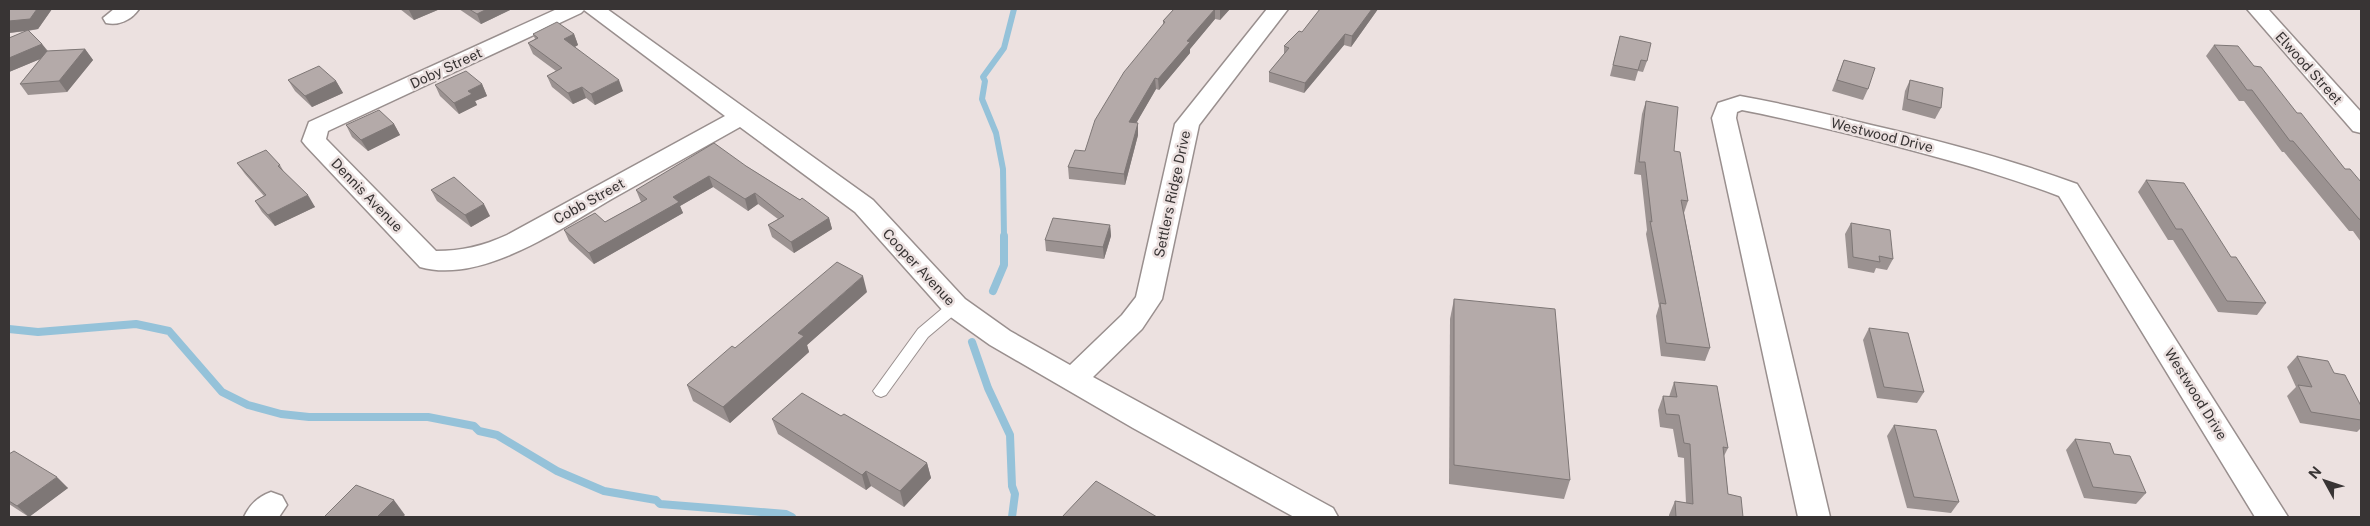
<svg xmlns="http://www.w3.org/2000/svg" width="2370" height="526" font-family="'Public Sans',sans-serif">
  <rect width="100%" height="100%" fill="#ece1e0"/>
  <g fill="none" stroke-linecap="round" stroke-linejoin="round">
    <polyline stroke="#95c2d9" stroke-width="6" points="1004,237 1003,169 996,133 982,99 985,81 983,77 1004,48 1014,9"/>
    <g stroke="#95c2d9" stroke-width="8">
      <polyline points="993,291 1004,265 1004,236"/>
      <polyline points="9,329 38,332 136,324 169,331 222,392 248,405 281,414 309,417 428,417 474,426 479,431 497,435 557,471 604,491 656,500 660,504 786,514 792,517"/>
      <polyline points="972,342 988,388 1010,435 1012,486 1015,494 1012,517"/>
    </g>
    <g stroke="#998f8e" stroke-width="2">
      <polygon id="service" points="955,301 960,302 962,306 960,310 928,337 886,395 881,397 876,395 873,391 876,387 918,329 950,302"/>
    </g>
    <g stroke="#998f8e" stroke-width="3">
      <g id="minor">
        <path d="M114 9H139C131 20 119 26 106 23L103 18Z"/>
        <path d="M557 9H607L873 200 965 299 1010 331 1070 365 1122 315 1136 297 1175 124 1267 9H1288L1199 125 1162 299 1142 329 1093 377 1333 508 1338 517H1294L1133 428 990 345 945 313 855 212 740 127C699 150 658 173 617 196 564 226 483 285 420 267L306 146 302 141 309 122ZM584 10 725 116 507 235C483 246 462 251 436 251L326 139 328 131 581 13Z"/>
        <polygon points="2247,9 2268,9 2361,112 2361,133 2353,131"/>
        <path d="M1740 96C1784 104 1827 114 1871 125 1941 141 2009 159 2077 184L2288 517H2255L2059 196C1995 172 1931 155 1865 138 1824 128 1783 118 1742 110L1737 112 1736 118 1830 517H1798L1712 118 1718 103Z"/>
        <path d="M271 492 282 496 287 505 279 517H244C250 504 258 497 271 492Z"/>
      </g>
    </g>
    <use href="#service" fill="#fff" fill-rule="evenodd"/>
    <use href="#minor" fill="#fff" fill-rule="evenodd"/>
  </g>
  <g fill="#9b9291">
    <polygon points="9,9 52,9 38,29 28,31 42,44 48,51 85,49 93,60 67,92 28,95 20,84 40,59 9,72 9,38 27,31 9,33"/>
    <polygon points="400,9 440,9 414,20"/>
    <polygon points="459,9 512,9 481,24"/>
    <polygon points="1174,9 1230,9 1220,20 1215,19 1190,49 1190,53 1159,90 1156,89 1136,123 1138,123 1138,135 1125,185 1069,179 1068,167 1085,151 1163,25 1163,21"/>
    <polygon points="1320,9 1378,9 1351,47 1344,45 1304,93 1269,82 1269,72 1284,54 1284,46 1302,32"/>
    <polygon points="533,34 574,34 578,45 575,47 623,91 595,105 586,98 573,104 552,87 547,76 556,71 533,54 528,43 535,39"/>
    <polygon points="1620,36 1647,61 1643,72 1638,71 1635,81 1610,76"/>
    <polygon points="2214,45 2254,66 2297,113 2345,169 2361,182 2361,242 2353,231 2349,231 2284,152 2282,152 2244,101 2239,101 2206,56"/>
    <polygon points="1844,60 1868,89 1863,100 1832,91"/>
    <polygon points="288,80 336,81 343,93 312,107 295,91"/>
    <polygon points="1910,80 1941,108 1935,119 1902,110 1905,91"/>
    <polygon points="482,84 487,96 475,101 477,105 459,114 440,96 435,85"/>
    <polygon points="1646,101 1674,151 1688,201 1684,213 1710,348 1705,361 1661,356 1656,316 1659,306 1646,234 1647,230 1641,175 1634,174 1642,114"/>
    <polygon points="394,124 400,135 368,151 352,137 346,125"/>
    <polygon points="237,163 280,165 284,172 315,207 275,226 262,212 255,201 264,196 245,174"/>
    <polygon points="746,166 829,218 832,229 794,253 772,237 768,225 778,219 758,204 748,211 713,187 680,206 683,213 594,264 569,241 564,230 605,222 641,202 636,190"/>
    <polygon points="2146,180 2231,257 2266,303 2257,315 2218,312 2173,240 2168,240 2138,192"/>
    <polygon points="431,190 490,216 471,227 437,201"/>
    <polygon points="1851,223 1893,259 1887,270 1876,268 1874,273 1848,268 1845,234"/>
    <polygon points="1110,225 1111,236 1104,259 1046,251 1045,240"/>
    <polygon points="867,292 807,345 809,352 730,423 693,401 687,385 735,348"/>
    <polygon points="1454,299 1570,480 1564,499 1449,484 1450,319"/>
    <polygon points="1869,328 1924,392 1917,403 1877,398 1863,340"/>
    <polygon points="2297,356 2334,373 2361,406 2361,428 2357,432 2300,423 2287,396 2296,387 2287,367"/>
    <polygon points="1674,382 1728,448 1724,456 1728,494 1743,517 1669,517 1669,515 1675,501 1686,503 1684,458 1678,457 1673,429 1660,427 1658,410 1663,396 1669,397"/>
    <polygon points="841,416 927,463 931,478 904,507 871,486 866,490 778,434 772,419"/>
    <polygon points="1894,425 1959,502 1951,513 1907,508 1887,436"/>
    <polygon points="2075,439 2114,454 2146,493 2136,504 2084,498 2066,450"/>
    <polygon points="9,454 68,488 29,517 9,504"/>
  </g>
  <g fill="#7e7776">
    <polygon points="37,9 52,9 38,29 9,33 9,21"/>
    <polygon points="412,9 440,9 414,20 409,10"/>
    <polygon points="487,9 512,9 481,24 477,14"/>
    <polygon points="1215,9 1215,19 1190,49 1190,53 1159,90 1158,79 1187,41"/>
    <polygon points="1220,9 1230,9 1220,20"/>
    <polygon points="1372,9 1378,9 1351,47 1352,36"/>
    <polygon points="574,34 578,45 569,50 564,39"/>
    <polygon points="1345,34 1344,45 1304,93 1305,83"/>
    <polygon points="42,44 50,55 9,72 9,58"/>
    <polygon points="85,49 93,60 67,92 59,81"/>
    <polygon points="1155,78 1156,89 1130,134 1129,122"/>
    <polygon points="619,80 623,91 595,105 591,94"/>
    <polygon points="336,81 343,93 312,107 305,96"/>
    <polygon points="482,84 487,96 475,101 477,105 459,114 454,103 468,91"/>
    <polygon points="582,87 586,98 573,104 568,93"/>
    <polygon points="1138,123 1138,135 1125,185 1124,174"/>
    <polygon points="394,124 400,135 368,151 361,140"/>
    <polygon points="709,176 713,187 680,206 683,213 594,264 589,253 673,197"/>
    <polygon points="755,193 758,204 748,211 745,199"/>
    <polygon points="308,195 315,207 275,226 268,215"/>
    <polygon points="484,204 490,216 471,227 465,215"/>
    <polygon points="829,218 832,229 794,253 791,242"/>
    <polygon points="1110,225 1111,236 1104,259 1103,247"/>
    <polygon points="863,276 867,292 807,345 809,352 730,423 723,407 798,333"/>
    <polygon points="927,463 931,478 904,507 900,491"/>
    <polygon points="866,471 871,486 866,490 862,475"/>
    <polygon points="57,477 68,488 29,517 17,506"/>
    <polygon points="394,500 405,515 403,517 377,517"/>
  </g>
  <g fill="#b4aaa9" stroke="#7e7776">
    <polygon points="9,9 37,9 30,19 9,21"/>
    <polygon points="469,9 487,9 477,14"/>
    <polygon points="1174,9 1215,9 1187,41 1190,42 1158,79 1155,78 1129,122 1138,123 1124,174 1068,167 1075,150 1085,151 1095,120 1124,72 1165,22 1163,21"/>
    <polygon points="1320,9 1372,9 1352,36 1345,34 1305,83 1269,72 1289,48 1284,46 1299,31 1302,32"/>
    <polygon points="557,22 574,34 564,39 619,80 591,94 582,87 568,93 547,76 562,68 528,43 538,38 533,34"/>
    <polygon points="28,30 42,44 9,58 9,38"/>
    <polygon points="1620,36 1651,43 1647,61 1641,60 1638,70 1613,65"/>
    <polygon points="2214,45 2238,46 2254,66 2261,67 2297,113 2301,113 2345,169 2350,169 2361,182 2361,220 2359,219 2293,141 2290,141 2252,90 2247,90"/>
    <polygon points="85,49 59,81 20,84 47,51"/>
    <polygon points="1844,60 1875,68 1868,89 1837,80"/>
    <polygon points="319,66 336,81 305,96 288,80"/>
    <polygon points="466,71 482,84 468,91 472,94 454,103 435,85"/>
    <polygon points="1910,80 1943,88 1941,108 1907,99"/>
    <polygon points="1646,101 1678,107 1674,151 1680,152 1688,201 1681,200 1710,348 1666,343 1660,303 1666,304 1650,221 1652,222 1645,162 1639,162"/>
    <polygon points="379,110 394,124 361,140 346,125"/>
    <polygon points="714,143 746,166 800,200 802,198 829,218 791,242 768,225 784,216 755,193 745,199 709,176 673,197 679,202 589,253 564,230 595,213 605,222 647,199 636,190"/>
    <polygon points="266,150 280,165 278,166 308,195 268,215 255,201 266,195 237,163"/>
    <polygon points="454,177 484,204 465,215 431,190"/>
    <polygon points="2146,180 2184,183 2231,257 2236,257 2266,303 2227,301 2182,229 2176,229"/>
    <polygon points="1053,218 1110,225 1103,247 1045,240"/>
    <polygon points="1851,223 1890,230 1893,259 1879,256 1880,262 1853,257"/>
    <polygon points="837,262 863,276 798,333 804,336 723,407 687,385 732,346 735,348"/>
    <polygon points="1454,299 1555,309 1570,480 1454,465"/>
    <polygon points="1869,328 1908,333 1924,392 1884,387"/>
    <polygon points="2297,356 2328,361 2334,373 2345,375 2361,406 2361,420 2311,412 2298,385 2312,387"/>
    <polygon points="1674,382 1717,386 1728,448 1723,447 1728,494 1741,497 1743,517 1676,517 1675,501 1693,504 1690,444 1684,443 1679,415 1666,414 1663,396 1677,397"/>
    <polygon points="802,393 841,416 844,414 927,463 900,491 866,471 862,475 772,419"/>
    <polygon points="1894,425 1936,430 1959,502 1914,497"/>
    <polygon points="2075,439 2110,443 2114,454 2130,456 2146,493 2093,487"/>
    <polygon points="14,451 57,477 17,506 9,501 9,454"/>
    <polygon points="1096,481 1157,517 1062,517"/>
    <polygon points="356,485 394,500 377,517 324,517"/>
  </g>
  <g text-anchor="middle" stroke-width="5" stroke-linejoin="round" paint-order="stroke">
    <g font-size="14" fill="#383434" stroke="#ece1e0">
      <text transform="translate(446 68) rotate(-25)" y="5">Doby Street</text>
      <text transform="translate(2309 68) rotate(48)" y="5">Elwood Street</text>
      <text transform="translate(1882 135) rotate(14)" y="5">Westwood Drive</text>
      <text transform="translate(1172 194) rotate(-78)" y="5">Settlers Ridge Drive</text>
      <text transform="translate(367 195) rotate(46)" y="5">Dennis Avenue</text>
      <text transform="translate(589 201) rotate(-29)" y="5">Cobb Street</text>
      <text transform="translate(919 267) rotate(47)" y="5">Cooper Avenue</text>
      <text transform="translate(2196 394) rotate(58)" y="5">Westwood Drive</text>
    </g>
  </g>
  <rect width="2370" height="526" fill="none" stroke="#383434" stroke-width="20"/>
  <g transform="translate(2325 481) rotate(310)" stroke="#ece1e0" stroke-width="4" paint-order="stroke">
  <path d="M0-4L9 19L0 12L-9 19Z" fill="#383434"/>
  <text y="-8" font-size="14" font-weight="bold" text-anchor="middle" fill="#383434">N</text>
  </g>
</svg>
